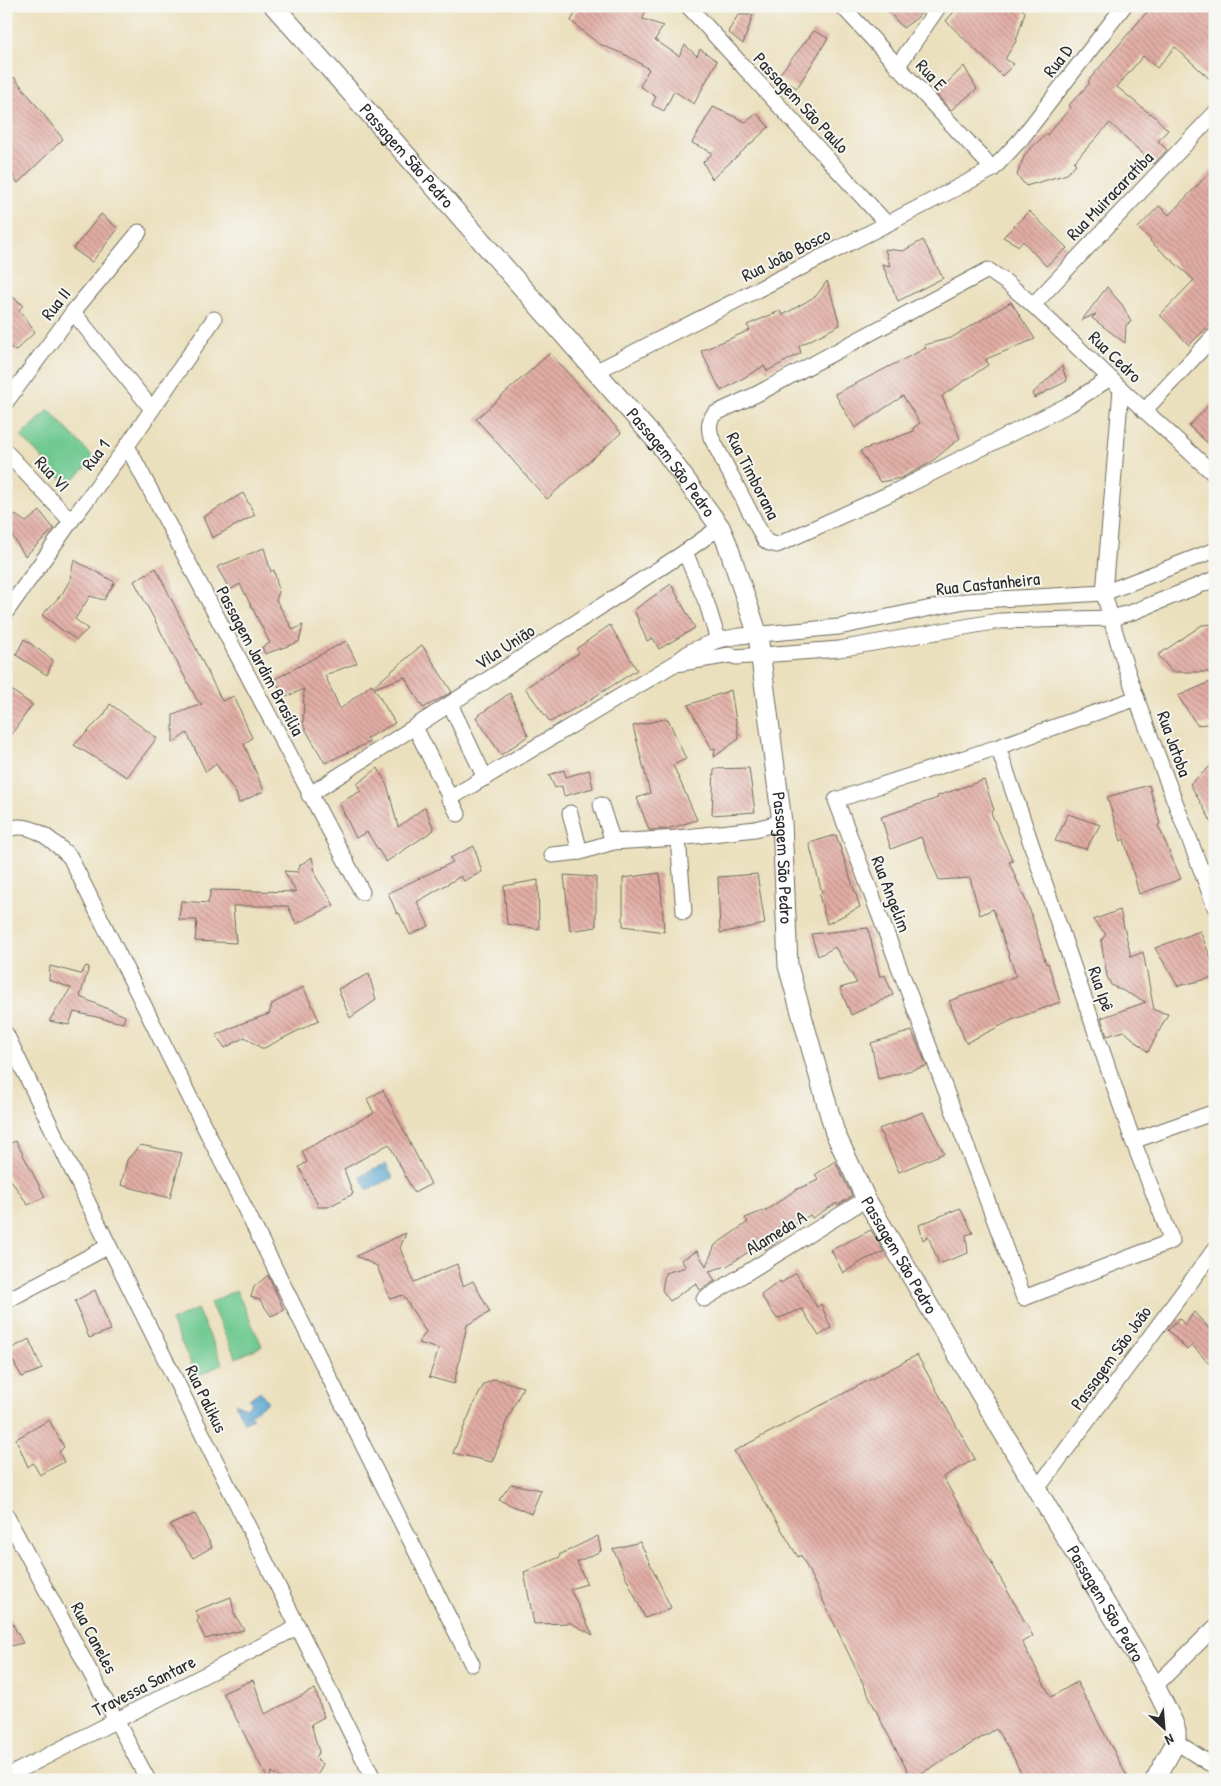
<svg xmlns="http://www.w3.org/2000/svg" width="1221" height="1786" font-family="'Patrick Hand',sans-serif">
  <defs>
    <pattern id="water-ripples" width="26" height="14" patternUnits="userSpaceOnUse" patternTransform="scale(1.25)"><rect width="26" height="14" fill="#56a4cf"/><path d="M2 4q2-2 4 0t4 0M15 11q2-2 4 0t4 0" fill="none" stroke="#4786a8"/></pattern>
    <pattern id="building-back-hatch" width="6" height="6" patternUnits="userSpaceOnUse" patternTransform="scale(1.25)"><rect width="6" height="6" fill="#e2ada4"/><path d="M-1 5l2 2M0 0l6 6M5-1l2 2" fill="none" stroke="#b78d86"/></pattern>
  </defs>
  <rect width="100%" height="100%" fill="#f6f6f2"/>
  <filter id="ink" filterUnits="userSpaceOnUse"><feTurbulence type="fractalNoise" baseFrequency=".02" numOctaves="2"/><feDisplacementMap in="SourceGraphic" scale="10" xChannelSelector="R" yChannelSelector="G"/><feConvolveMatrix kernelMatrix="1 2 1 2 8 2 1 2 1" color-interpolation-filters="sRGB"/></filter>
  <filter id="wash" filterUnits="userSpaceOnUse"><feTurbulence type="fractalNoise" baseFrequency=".0096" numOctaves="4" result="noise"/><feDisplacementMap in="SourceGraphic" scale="20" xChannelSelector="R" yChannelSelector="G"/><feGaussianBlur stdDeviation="1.12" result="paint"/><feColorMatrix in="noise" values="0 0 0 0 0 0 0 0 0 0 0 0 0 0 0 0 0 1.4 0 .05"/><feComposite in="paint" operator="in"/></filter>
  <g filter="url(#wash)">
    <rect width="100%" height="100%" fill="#ebe0bd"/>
    <g fill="#6fc991" stroke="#4d7a5e">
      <polygon points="49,410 95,459 67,485 21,436"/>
      <polygon points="236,1290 262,1346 236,1358 210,1303"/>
      <polygon points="197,1309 223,1364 197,1376 171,1321"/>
    </g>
    <g fill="url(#water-ripples)" stroke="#40687d">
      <polygon points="386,1164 393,1178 367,1190 360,1176"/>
      <polygon points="260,1391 268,1402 250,1414 253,1418 244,1423 235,1403 246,1408 252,1403 249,1399"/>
    </g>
    <g id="blocks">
      <g fill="url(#building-back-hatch)">
        <polygon points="579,6 647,6 643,19 663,26 655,40 679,56 685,45 697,56 700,49 717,61 694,104 674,91 664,111 652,105 656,97 640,86 649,69 628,56 599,44 571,21"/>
        <polygon points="884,6 925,6 918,17 903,28"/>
        <polygon points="959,6 1019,6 1025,12 1016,41 1005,59 1014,64 1002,76 946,21"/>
        <polygon points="1152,6 1215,6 1215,84 1175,47 1157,68 1143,56 1117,87 1150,114 1151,113 1168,130 1158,141 1167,150 1154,164 1110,123 1074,162 1076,164 1067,174 1026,186 1017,175 1025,154 1045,135 1046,136 1071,107 1069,105 1090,83 1088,81"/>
        <polygon points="738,15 753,15 743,44 728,32"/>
        <polygon points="814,31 828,38 797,88 777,77"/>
        <polygon points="964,66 977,89 951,110 936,94"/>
        <polygon points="14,77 63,139 18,183 6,168 6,84"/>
        <polygon points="713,107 746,122 757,113 769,127 712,179 703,162 713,153 692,143"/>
        <polygon points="1215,167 1215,320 1189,345 1160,315 1194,280 1150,241 1151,240 1138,228 1159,206 1169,215"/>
        <polygon points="1029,211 1067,248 1046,266 1023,241 1019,246 1003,237"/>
        <polygon points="101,214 118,229 92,262 73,249"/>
        <polygon points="923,240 943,278 898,301 882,264 890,266 885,249 903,251"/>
        <polygon points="827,281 840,325 799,346 801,353 767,371 764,366 721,391 701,351 750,330 747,325 780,311 783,315 816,296"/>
        <polygon points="1107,287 1123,306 1131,322 1126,325 1125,343 1092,318 1096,314 1082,320"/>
        <polygon points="6,292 23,305 19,310 35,332 15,351 6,344"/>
        <polygon points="1011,302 1035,339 986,359 988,365 942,396 960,438 930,463 901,478 880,482 860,451 914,431 913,428 920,423 903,396 855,428 835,394 926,348 924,345 951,338"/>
        <polygon points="550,353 621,433 547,499 476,419"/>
        <polygon points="1062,366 1067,381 1034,398 1032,394"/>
        <polygon points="1215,399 1215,450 1189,426"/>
        <polygon points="243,493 255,515 212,538 203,517"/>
        <polygon points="6,509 26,522 40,511 54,529 25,556 6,526"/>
        <polygon points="264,548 271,572 274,570 279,592 276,600 293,630 303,625 299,642 265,654 262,647 270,643 240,584 230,590 217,567"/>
        <polygon points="74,560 115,582 104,600 90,596 75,619 88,629 76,640 42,615 62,594 70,580"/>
        <polygon points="156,568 222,701 234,696 252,738 244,744 264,791 239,803 236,793 216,764 206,772 187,733 173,743 173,715 202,704 197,700 134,581"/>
        <polygon points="671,584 695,628 659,649 653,638 647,641 634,610"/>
        <polygon points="1215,624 1215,672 1172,672 1158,655 1202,625"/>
        <polygon points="610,625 637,670 583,704 550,722 525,688 579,653 576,649"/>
        <polygon points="24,639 53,660 47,675 16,655"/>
        <polygon points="346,641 357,663 325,675 340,709 372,684 373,687 422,645 452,692 423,708 405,677 374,688 395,723 367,738 370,742 325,763 303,725 304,689 284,698 275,679"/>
        <polygon points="1215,680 1215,723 1197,725 1178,696"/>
        <polygon points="6,686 32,705 6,742"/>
        <polygon points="731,690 739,739 714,757 715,748 712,749 688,705"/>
        <polygon points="510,693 528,736 501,755 476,717"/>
        <polygon points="110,704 157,738 127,777 74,745 104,715"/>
        <polygon points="665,719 668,719 686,759 673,765 697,820 667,829 649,830 637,798 650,793 633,726"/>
        <polygon points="1215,762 1215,828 1190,784"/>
        <polygon points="378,768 388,788 398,827 425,807 434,830 386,862 367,832 356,838 339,803 361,791 357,784"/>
        <polygon points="749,768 755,812 712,815 714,769"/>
        <polygon points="564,770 566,777 589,770 593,788 564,796 562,786 555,788 549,775"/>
        <polygon points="984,780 994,810 991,813 1013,861 1009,862 1031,913 1046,964 1048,963 1060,1002 1012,1020 966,1043 949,1001 1016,976 993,909 980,915 970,878 939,880 921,837 891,849 881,817 938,798 937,796"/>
        <polygon points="1149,785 1160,824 1158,825 1181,879 1139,894 1124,839 1121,841 1107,797"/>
        <polygon points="1068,814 1100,825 1086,849 1055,841"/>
        <polygon points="836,835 860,907 827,924 819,895 822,893 809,843"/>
        <polygon points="474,846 482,872 464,881 461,876 417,902 429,926 410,935 399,913 397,914 388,893 453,862 450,858"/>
        <polygon points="312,857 316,877 334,905 296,924 288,906 233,906 236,943 195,941 197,920 179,920 181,901 208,903 211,890 296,892 284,871 298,872 300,865"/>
        <polygon points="660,873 664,932 623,926 623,878"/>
        <polygon points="757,874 765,924 720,933 718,877"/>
        <polygon points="564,875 596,877 596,927 570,931"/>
        <polygon points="538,880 539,929 507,924 504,886"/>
        <polygon points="1120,910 1131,957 1143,952 1154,1010 1168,1014 1148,1052 1124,1031 1107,1036 1101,1018 1146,1002 1111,985 1107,976 1101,941 1106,934 1093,920"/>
        <polygon points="868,928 880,977 885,975 893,995 851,1015 840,988 857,983 835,947 818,956 811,934"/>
        <polygon points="1200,931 1215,969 1215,977 1178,986 1155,948"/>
        <polygon points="50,966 81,974 86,966 89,967 80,997 125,1016 123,1023 74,1012 69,1025 49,1021 71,988 49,980"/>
        <polygon points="369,974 376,1000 350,1018 338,989"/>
        <polygon points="303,987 319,1020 264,1048 261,1048 245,1037 225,1048 216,1035 240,1024 269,1014 272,1004"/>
        <polygon points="912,1031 927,1066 878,1079 871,1043"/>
        <polygon points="383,1090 431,1184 414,1193 389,1144 344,1169 353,1194 328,1207 318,1207 314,1196 312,1194 299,1167 307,1162 302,1151 374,1113 367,1099"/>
        <polygon points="923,1112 944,1153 899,1172 879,1129"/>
        <polygon points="16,1141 45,1197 28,1205 6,1173 6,1145"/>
        <polygon points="140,1145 182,1153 170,1198 121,1185 127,1160"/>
        <polygon points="835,1161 852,1196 838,1205 837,1203 812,1218 810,1215 778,1234 781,1239 766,1250 762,1243 727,1266 709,1271 715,1281 700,1290 696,1283 670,1301 662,1290 665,1273 686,1267 681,1260 697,1251 706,1266 715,1245 748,1222 745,1218 768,1209 797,1189 819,1180 815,1175"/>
        <polygon points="960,1208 973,1233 966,1235 968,1253 939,1264 928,1236 923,1240 919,1225"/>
        <polygon points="871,1230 884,1252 864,1260 843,1273 831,1250"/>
        <polygon points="406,1233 400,1248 414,1282 457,1264 463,1286 473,1281 490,1312 467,1325 454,1384 429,1377 439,1349 418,1343 426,1332 403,1295 390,1299 377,1266 356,1256"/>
        <polygon points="796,1273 817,1307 821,1304 831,1328 819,1336 802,1309 777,1319 761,1295 780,1281 781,1283"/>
        <polygon points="268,1275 284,1310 271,1316 260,1300 251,1297 254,1287"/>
        <polygon points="95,1290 111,1330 89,1338 75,1301"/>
        <polygon points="1194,1312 1215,1335 1215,1370 1192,1345 1187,1350 1168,1330 1179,1318 1185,1325"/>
        <polygon points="29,1339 42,1369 22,1377 7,1351"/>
        <polygon points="917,1355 975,1459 943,1477 1033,1636 1022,1642 1051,1697 1077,1682 1129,1780 1024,1780 1012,1754 996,1729 912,1779 885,1729 801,1555 798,1557 734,1451"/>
        <polygon points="495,1379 523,1387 504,1427 506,1428 492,1462 453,1453 473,1406 484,1384"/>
        <polygon points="49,1420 64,1447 59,1452 64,1462 40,1475 33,1463 28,1467 16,1439"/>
        <polygon points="511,1484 541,1490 531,1514 499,1500"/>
        <polygon points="195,1514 212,1547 193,1558 170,1525"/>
        <polygon points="598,1536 601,1551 577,1562 587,1584 570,1589 593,1635 571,1623 534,1624 524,1572 560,1557 559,1555"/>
        <polygon points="640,1542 671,1608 645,1618 613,1549"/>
        <polygon points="231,1597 234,1613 244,1630 205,1639 197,1621 199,1618 195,1611"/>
        <polygon points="6,1612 23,1643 6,1647"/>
        <polygon points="253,1680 265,1714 315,1689 324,1717 311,1724 319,1752 315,1757 322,1764 321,1769 317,1775 314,1777 304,1776 303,1780 282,1780 272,1772 268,1780 223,1693"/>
      </g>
    </g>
  </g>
  <g filter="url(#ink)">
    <use href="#blocks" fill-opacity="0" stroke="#6e6a5e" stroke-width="1"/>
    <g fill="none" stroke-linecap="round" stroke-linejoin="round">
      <g stroke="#6e6a5e" stroke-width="17">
        <g id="minor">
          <polyline points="688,6 887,224"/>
          <polyline points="842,6 993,169"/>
          <polyline points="897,67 939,6"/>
          <polyline points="1033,305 1215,113"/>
          <polyline points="73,312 152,409"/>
          <polyline points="595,372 887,224 993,169 1021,139 1124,6"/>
          <path d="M1110 378 1070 404 898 490 777 545 769 543 764 539 711 437C709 428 708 422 714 414L757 394 988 270 1007 283 1033 305 1110 378 1121 389 1215 475"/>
          <path d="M1121 389 1104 593C1132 700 1177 803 1215 907"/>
          <polyline points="6,402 73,312 139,232"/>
          <polyline points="1144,411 1215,335"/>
          <polyline points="127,446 362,892"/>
          <polyline points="6,452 71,521"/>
          <polyline points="685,552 707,604 718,640"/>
          <polyline points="6,612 71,521 127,446 214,319"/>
          <polyline points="676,664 730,655 736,657 839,649 999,621 1111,618 1133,612 1215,579"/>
          <polyline points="450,704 485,778"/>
          <polyline points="415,727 458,814"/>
          <polyline points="998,747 1133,1141 1172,1241 1024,1298 836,800 998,747 1137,698"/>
          <polyline points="309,795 685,552 720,527"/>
          <polyline points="449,799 674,664 691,651 718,640 740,636 839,627 965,601 1104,593 1215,550"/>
          <polyline points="601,805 613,842"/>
          <polyline points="570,813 580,852"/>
          <path d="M6 830C31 819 53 841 70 857L472 1664"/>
          <polyline points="678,838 684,912"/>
          <polyline points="552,855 580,852 613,842 678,838 755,829 782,822"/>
          <polyline points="1204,878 1215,867"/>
          <polyline points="6,1034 109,1246 374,1780"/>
          <polyline points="1133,1141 1215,1112"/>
          <polyline points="704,1299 866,1199"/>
          <polyline points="6,1301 109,1246"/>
          <polyline points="1037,1489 1215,1249"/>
          <polyline points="6,1515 148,1780"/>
          <polyline points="1155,1686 1215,1627"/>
          <polyline points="1176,1742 1215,1767"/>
          <polyline points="6,1777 298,1627"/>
        </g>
      </g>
      <g stroke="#6e6a5e" stroke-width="21">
        <g id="tertiary">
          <path id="s1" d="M274 6 408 157 661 446 720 527 727 543 758 635 782 822 788 966 835 1133 866 1199 1043 1500 1155 1686 1173 1722 1176 1731V1742L1155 1780"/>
        </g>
      </g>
      <use href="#minor" stroke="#fff" stroke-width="15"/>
      <use href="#tertiary" stroke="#fff" stroke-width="19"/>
    </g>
  </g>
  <g text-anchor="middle" stroke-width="4" stroke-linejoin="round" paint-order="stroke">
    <g font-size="18" fill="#2b2b2b" stroke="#f6f6f2">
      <text transform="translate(1058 61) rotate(-52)" y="6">Rua D</text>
      <text transform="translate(931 75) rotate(47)" y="6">Rua E</text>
      <text transform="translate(801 103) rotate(47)" y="6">Passagem São Paulo</text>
      <text dy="6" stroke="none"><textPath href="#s1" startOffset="200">Passagem São Pedro</textPath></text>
      <text transform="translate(1110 196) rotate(-46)" y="6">Rua Muiracaratiba</text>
      <text transform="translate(786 255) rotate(-27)" y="6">Rua João Bosco</text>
      <text transform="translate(56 304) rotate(-52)" y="6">Rua II</text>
      <text transform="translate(1115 357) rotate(44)" y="6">Rua Cedro</text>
      <text transform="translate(96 455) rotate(-53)" y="6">Rua 1</text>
      <text dy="6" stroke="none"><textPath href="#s1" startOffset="605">Passagem São Pedro</textPath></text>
      <text transform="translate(52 474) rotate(47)" y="6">Rua VI</text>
      <text transform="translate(753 476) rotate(63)" y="6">Rua Timborana</text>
      <text transform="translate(988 584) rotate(-6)" y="6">Rua Castanheira</text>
      <text transform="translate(505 647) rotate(-33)" y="6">Vila União</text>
      <text transform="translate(260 661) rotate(62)" y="6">Passagem Jardim Brasília</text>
      <text transform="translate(1174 744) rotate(70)" y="6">Rua Jatoba</text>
      <text dy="6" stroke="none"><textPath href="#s1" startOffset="1025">Passagem São Pedro</textPath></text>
      <text transform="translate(891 894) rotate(69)" y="6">Rua Angelim</text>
      <text transform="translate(1101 989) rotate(71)" y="6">Rua Ipê</text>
      <text transform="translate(776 1233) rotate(-32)" y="6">Alameda A</text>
      <text dy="6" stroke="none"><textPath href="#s1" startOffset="1445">Passagem São Pedro</textPath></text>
      <text transform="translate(1111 1358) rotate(-54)" y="6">Passagem São João</text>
      <text transform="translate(206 1399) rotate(64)" y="6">Rua Palikus</text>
      <text dy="6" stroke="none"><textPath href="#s1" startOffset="1850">Passagem São Pedro</textPath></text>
      <text transform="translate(94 1638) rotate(62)" y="6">Rua Caneles</text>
      <text transform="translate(144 1686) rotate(-27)" y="6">Travessa Santare</text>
    </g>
  </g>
  <rect width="1221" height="1786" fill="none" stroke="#f6f6f2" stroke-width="25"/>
  <g transform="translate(1164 1728) rotate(154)" stroke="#f6f6f2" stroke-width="4" paint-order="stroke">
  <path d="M0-4L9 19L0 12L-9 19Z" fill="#2b2b2b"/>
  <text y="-8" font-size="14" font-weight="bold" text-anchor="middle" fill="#2b2b2b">N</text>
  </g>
</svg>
